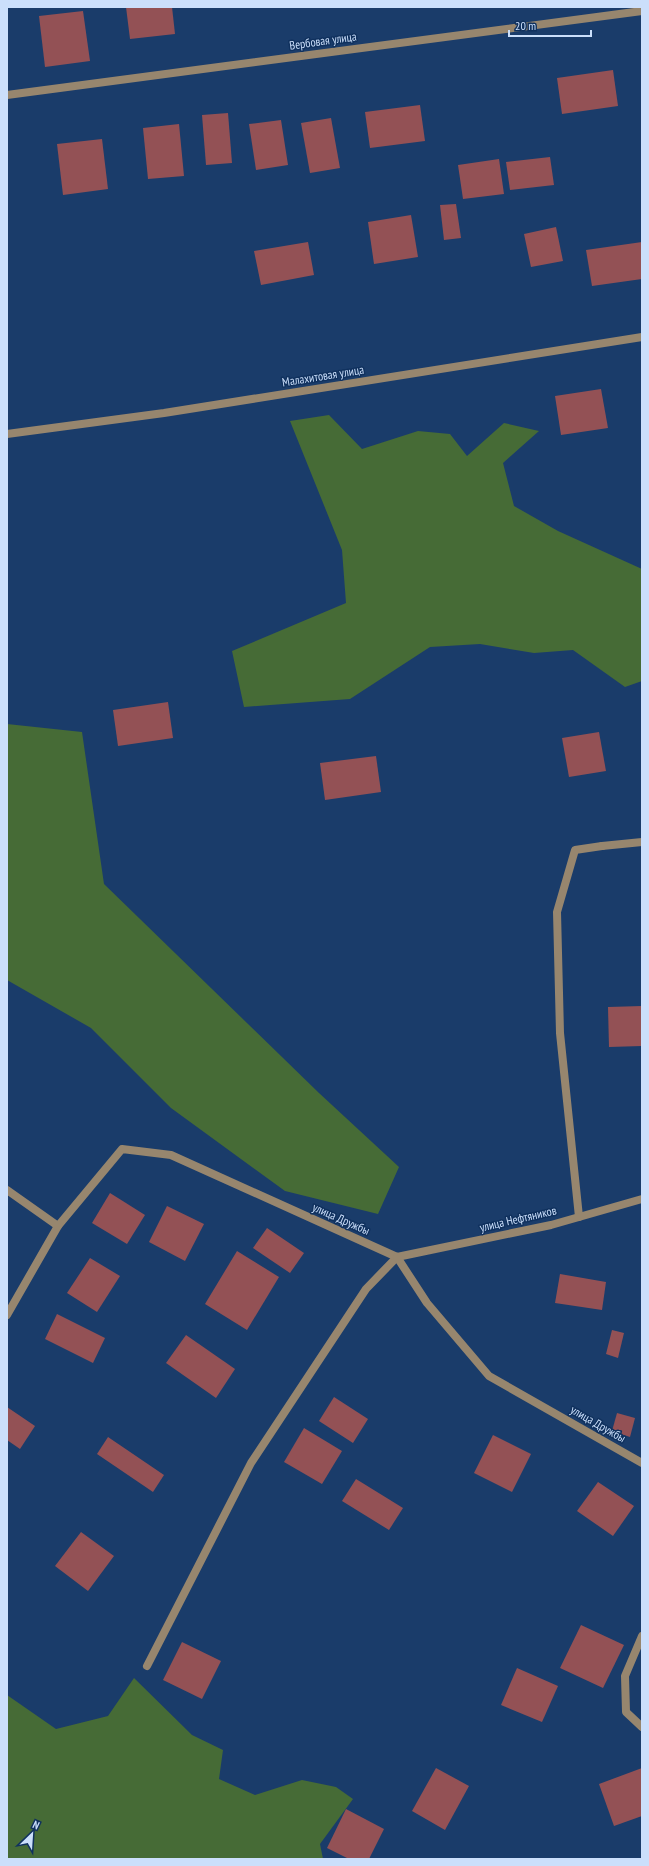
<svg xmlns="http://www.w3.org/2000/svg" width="649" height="1866" font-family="'PT Sans Narrow',sans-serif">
  <rect width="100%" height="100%" fill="#1a3c6a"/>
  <g fill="#466b36">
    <polygon points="329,415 362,449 418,431 450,434 467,456 504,423 539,431 503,463 514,506 558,531 642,569 642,681 625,687 573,650 534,653 480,644 430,647 350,699 244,707 232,651 346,603 342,550 290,421"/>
    <polygon points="7,724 82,732 104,884 319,1093 399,1167 378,1214 285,1191 171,1108 91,1028 7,980"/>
    <polygon points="134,1678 192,1735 223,1750 219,1779 255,1795 302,1780 336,1787 353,1799 320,1844 323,1859 7,1859 7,1695 56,1729 108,1716"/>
  </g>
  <g fill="#935155">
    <polygon points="126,7 172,7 175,34 130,39"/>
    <polygon points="83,11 90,61 45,67 39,16"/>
    <polygon points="613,70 618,106 562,114 557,78"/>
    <polygon points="420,105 425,141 370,148 365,112"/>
    <polygon points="228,113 232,163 206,165 202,115"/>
    <polygon points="331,118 340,168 310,173 301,123"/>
    <polygon points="281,120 288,165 256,170 249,124"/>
    <polygon points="179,124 184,176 148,179 143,128"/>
    <polygon points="102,139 108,189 63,195 57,144"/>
    <polygon points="550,157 554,185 510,190 506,162"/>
    <polygon points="499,159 504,194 463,199 458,165"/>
    <polygon points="456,204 461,238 444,240 440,205"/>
    <polygon points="411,215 418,257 374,264 368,222"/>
    <polygon points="556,227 563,261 531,267 524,234"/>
    <polygon points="308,242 314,275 261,285 254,251"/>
    <polygon points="642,242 642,279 592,286 586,250"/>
    <polygon points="601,389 608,428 561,435 555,396"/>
    <polygon points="168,702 173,738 118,746 113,710"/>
    <polygon points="599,732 606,771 569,777 562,738"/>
    <polygon points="376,756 381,792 325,800 320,763"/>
    <polygon points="642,1006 642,1046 609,1047 608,1007"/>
    <polygon points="110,1193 145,1215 127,1244 92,1223"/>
    <polygon points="167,1206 204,1224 185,1261 149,1242"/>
    <polygon points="267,1228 304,1253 290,1273 253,1248"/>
    <polygon points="237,1251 279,1277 247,1330 205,1304"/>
    <polygon points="90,1258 120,1276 97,1312 67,1293"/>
    <polygon points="560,1274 606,1282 602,1310 555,1303"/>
    <polygon points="57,1314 105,1338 93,1363 45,1339"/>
    <polygon points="612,1330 624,1333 618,1358 606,1354"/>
    <polygon points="186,1335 235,1369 216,1398 166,1363"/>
    <polygon points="334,1397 368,1419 353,1443 319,1421"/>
    <polygon points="7,1407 35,1426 20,1449 7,1440"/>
    <polygon points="617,1413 635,1418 630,1437 612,1431"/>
    <polygon points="304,1428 342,1451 322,1484 284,1462"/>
    <polygon points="493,1435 531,1454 512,1492 474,1473"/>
    <polygon points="108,1437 164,1475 153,1492 97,1454"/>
    <polygon points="356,1479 403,1508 389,1530 342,1501"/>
    <polygon points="598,1482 634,1506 613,1536 577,1511"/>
    <polygon points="81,1532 114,1556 88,1591 55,1566"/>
    <polygon points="581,1625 624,1645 603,1688 560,1668"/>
    <polygon points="182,1642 221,1661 202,1699 163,1680"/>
    <polygon points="517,1668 558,1686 542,1722 501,1705"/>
    <polygon points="436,1768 469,1786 445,1830 412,1811"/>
    <polygon points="642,1768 642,1816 614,1826 599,1784"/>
    <polygon points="346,1809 384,1829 369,1859 349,1859 327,1848"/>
  </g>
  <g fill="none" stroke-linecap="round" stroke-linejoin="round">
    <g stroke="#97866e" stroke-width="8">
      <polyline points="579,1217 560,1033 557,912 575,850 602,846"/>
      <polyline points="7,1315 58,1226"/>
      <polyline points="147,1666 251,1463 366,1289 397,1257"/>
    </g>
    <g stroke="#97866e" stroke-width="8">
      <polyline points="7,95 642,11"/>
      <polyline points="7,434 164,413 642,337"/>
      <polyline points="602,846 642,842"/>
      <polyline points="7,1190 58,1226 122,1149 171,1155 397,1257 427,1303 489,1376 642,1463"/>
      <polyline points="397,1257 551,1225 642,1199"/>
      <polyline points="642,1636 625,1676 626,1712 642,1727"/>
    </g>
  </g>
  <g text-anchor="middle" stroke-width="3" stroke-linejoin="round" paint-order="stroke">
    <g font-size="12" fill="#cbdffb" stroke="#10315e">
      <text transform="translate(323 41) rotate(-8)" y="4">Вербовая улица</text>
      <text transform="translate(323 376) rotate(-9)" y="4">Малахитовая улица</text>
      <text transform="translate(341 1219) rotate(24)" y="4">улица Дружбы</text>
      <text transform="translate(518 1219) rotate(-13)" y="4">улица Нефтяников</text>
      <text transform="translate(598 1424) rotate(30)" y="4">улица Дружбы</text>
    </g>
  </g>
  <rect width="649" height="1866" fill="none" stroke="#cbdffb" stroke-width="16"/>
  <g transform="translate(32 1834) rotate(25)" stroke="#10315e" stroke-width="3" paint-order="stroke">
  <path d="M0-3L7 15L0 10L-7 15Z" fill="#cbdffb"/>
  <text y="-6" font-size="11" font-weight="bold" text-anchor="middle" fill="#cbdffb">N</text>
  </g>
  <path d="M509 30v6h82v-6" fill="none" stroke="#cbdffb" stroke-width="2"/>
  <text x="515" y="30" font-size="12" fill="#cbdffb" stroke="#10315e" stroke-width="3" paint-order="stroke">20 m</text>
</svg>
